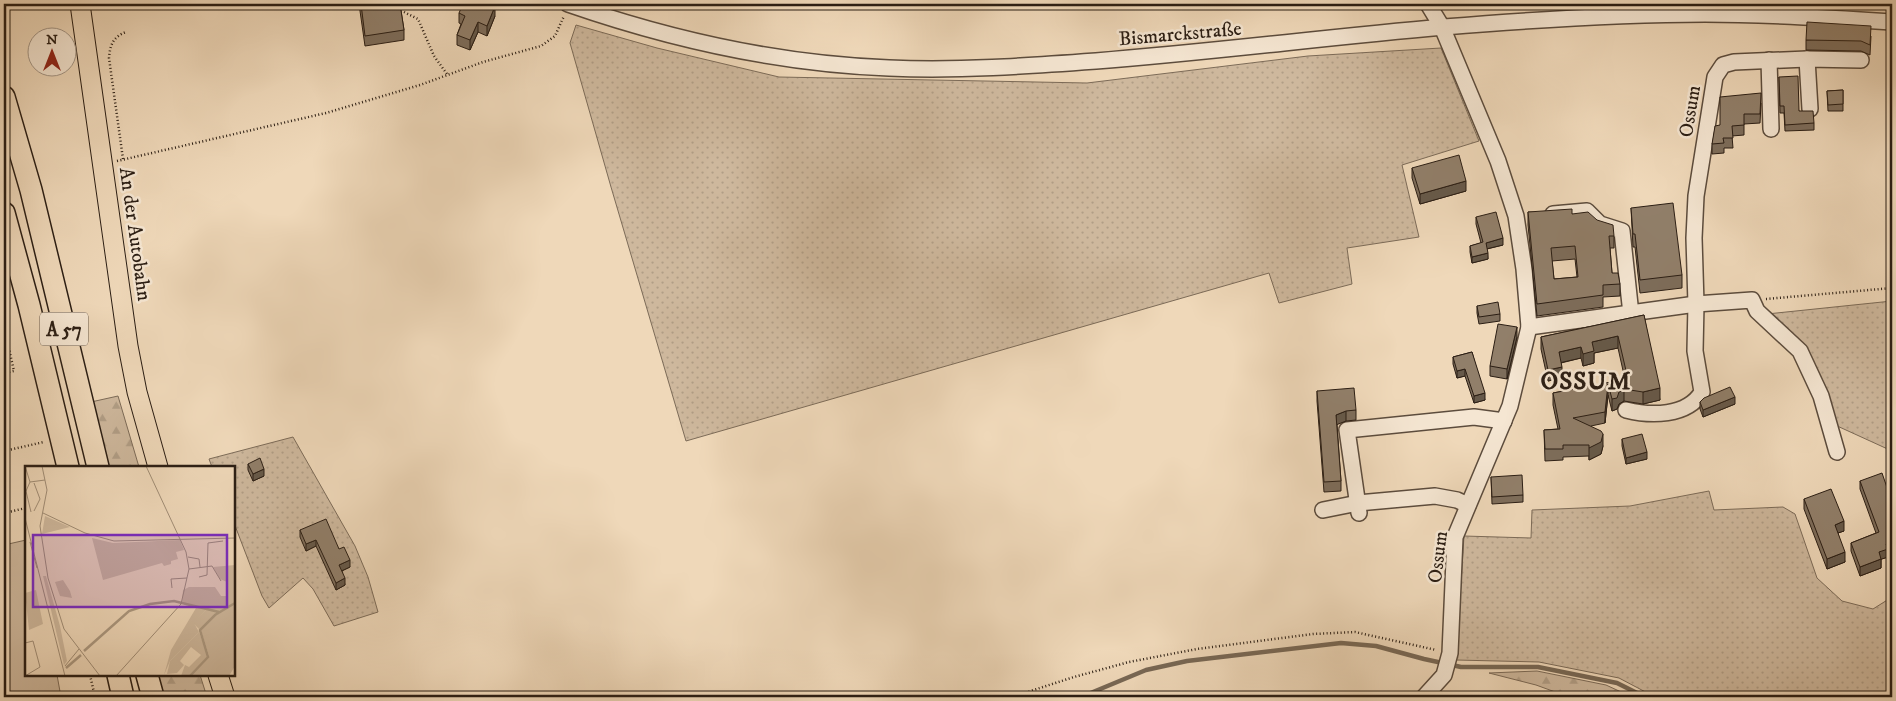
<svg xmlns="http://www.w3.org/2000/svg" width="1896" height="701" font-family="'IM FELL DW Pica',serif">
  <defs>
    <pattern id="grass-dots" width="8" height="8" patternUnits="userSpaceOnUse" patternTransform="scale(1.25)"><rect width="8" height="8" fill="#ceb89d"/><path d="M2 2h.1M6 6h.1" fill="none" stroke="#b19e86" stroke-width="1.8" stroke-linecap="round"/></pattern>
    <pattern id="forest-firs" width="22" height="20" patternUnits="userSpaceOnUse" patternTransform="scale(1.25)"><rect width="22" height="20" fill="#ceb89d"/><path d="M5 1l3.5 6h-7zM16 11l3.5 6h-7z" fill="#b19e86"/></pattern>
  </defs>
  <rect width="100%" height="100%" fill="#efd8b9"/>
  <filter id="stains"><feTurbulence type="fractalNoise" baseFrequency=".004" numOctaves="4"/><feColorMatrix values="0 0 0 0 .2 0 0 0 0 .09 0 0 0 0 .02 0 0 0 .5 -.17"/></filter>
  <radialGradient id="worn" r=".72"><stop offset=".6" stop-color="#630" stop-opacity="0"/><stop offset="1" stop-color="#630" stop-opacity=".3"/></radialGradient>
  <g fill="url(#grass-dots)" stroke="#7c6b58">
    <polygon points="576,25 657,48 779,77 1087,83 1308,56 1441,48 1479,141 1402,165 1419,237 1347,248 1352,284 1279,303 1269,273 686,441 611,187 570,43"/>
    <polygon points="1892,301 1892,451 1835,425 1827,392 1767,314"/>
    <polygon points="293,437 355,546 368,577 378,612 334,626 313,589 303,578 269,608 262,596 234,523 234,467 212,467 209,459"/>
    <polygon points="1709,491 1714,510 1783,507 1795,514 1817,578 1842,601 1873,609 1892,597 1892,697 1655,697 1619,678 1539,662 1456,660 1464,536 1531,538 1532,510 1630,506"/>
  </g>
  <g fill="url(#forest-firs)" stroke="#7c6b58">
    <polygon points="118,396 139,467 107,467 91,402"/>
    <polygon points="1537,671 1606,685 1632,697 1569,697 1536,685 1489,673"/>
    <polygon points="156,675 200,675 207,697 162,697"/>
  </g>
  <polygon fill="#ceb89d" stroke="#7c6b58" points="26,540 26,675 57,675 61,697 4,697 4,545"/>
  <g fill="none" stroke-linecap="round" stroke-linejoin="round">
    <polyline stroke="#786855" stroke-width="4.5" points="1081,697 1146,670 1187,661 1341,643 1376,646 1424,659 1461,667 1538,667 1617,683 1645,697"/>
    <g stroke="#5c4c3d" stroke-width="18">
      <g id="minor">
        <path d="M568 4C672 40 779 64 889 68 958 71 1027 66 1096 61 1212 52 1328 37 1444 27 1530 20 1618 14 1705 14 1767 14 1830 18 1892 22"/>
        <polyline points="1807,59 1810,109"/>
        <polyline points="1769,60 1771,129"/>
        <polyline points="1553,214 1587,211 1600,224 1622,231 1631,314"/>
        <polyline points="1529,327 1696,304 1752,300 1757,311 1800,351 1821,396 1837,452"/>
        <path d="M1626 410C1650 416 1687 417 1702 392L1695 351 1696 304 1694 238 1696 196 1715 77 1723 65 1734 62 1807 59 1861 60"/>
        <polyline points="1323,510 1358,503 1435,496 1457,500 1468,505"/>
        <polyline points="1359,513 1347,430 1474,417 1504,421"/>
        <polyline points="1424,697 1444,675 1450,653 1455,537 1510,406 1529,327 1524,269 1516,216 1498,161 1442,27 1428,4"/>
      </g>
    </g>
    <g stroke="#2b1e14" stroke-width="21">
      <g id="major">
        <polyline points="80,4 128,346 137,392 158,467"/>
        <polyline points="218,675 225,697"/>
      </g>
    </g>
    <g stroke="#2b1e14" stroke-width="24">
      <g id="highway">
        <polyline points="4,97 31,190 98,467"/>
        <polyline points="4,213 29,305 68,467"/>
        <polyline points="118,675 123,697"/>
        <polyline points="147,675 153,697"/>
      </g>
    </g>
    <g stroke="#2b1e14" stroke-width="2.5" stroke-dasharray="1 2.5" stroke-linecap="butt">
      <polyline points="404,12 418,19 434,56 447,74"/>
      <path d="M123 159 109 58C110 45 113 37 126 32"/>
      <polyline points="117,161 326,113 420,85 483,62 541,46 555,36 564,16"/>
      <polyline points="1766,299 1892,288"/>
      <polyline points="4,327 14,371 4,373"/>
      <polyline points="4,451 44,442"/>
      <polyline points="4,513 26,508"/>
      <polyline points="90,675 95,697"/>
      <polyline points="1012,697 1074,677 1129,662 1197,649 1313,634 1355,632 1436,650"/>
    </g>
    <use href="#minor" stroke="#f5e6d2" stroke-width="15"/>
    <use href="#major" stroke="#efd8b9" stroke-width="19"/>
    <use href="#highway" stroke="#efd8b9" stroke-width="21"/>
  </g>
  <g fill="#7d6d5b" stroke="#2b1e14" fill-rule="evenodd">
    <polygon points="359,4 400,4 404,30 404,40 365,46"/>
    <polygon points="459,13 495,16 487,36 478,32 470,50 457,45 457,35 461,24 459,23"/>
    <polygon points="1871,36 1870,55 1861,51 1806,50 1806,40"/>
    <polygon points="1779,77 1799,111 1814,123 1814,130 1785,131 1784,113 1780,113"/>
    <polygon points="1843,90 1843,111 1828,111 1827,91"/>
    <polygon points="1761,103 1760,123 1744,124 1744,135 1732,136 1733,148 1724,148 1724,153 1712,154 1712,144 1720,125"/>
    <polygon points="1412,168 1466,191 1420,204 1412,178"/>
    <polygon points="1631,208 1682,275 1682,288 1640,293 1635,247 1633,247"/>
    <path d="M1528 212 1572 214 1614 236V248H1610L1612 273 1620 284V296L1603 297V307L1537 316 1528 225ZM1575 259 1577 277 1554 279 1552 261Z"/>
    <polygon points="1476,217 1503,245 1487,249 1488,259 1472,263 1470,252 1470,246 1481,243 1476,224"/>
    <polygon points="1477,306 1500,314 1500,321 1479,324 1477,313"/>
    <polygon points="1644,315 1660,400 1643,404 1624,401 1619,404 1617,409 1612,411 1608,395 1605,423 1591,426 1603,446 1601,454 1589,460 1589,456 1563,457 1563,460 1545,461 1544,430 1558,429 1553,405 1553,393 1622,380 1622,376 1624,375 1618,348 1594,353 1594,363 1583,366 1581,358 1561,363 1562,378 1548,381 1541,349 1541,337"/>
    <polygon points="1517,337 1507,379 1490,376 1490,366"/>
    <polygon points="1472,352 1485,400 1474,403 1465,376 1457,378 1453,364 1453,357"/>
    <polygon points="1317,391 1356,410 1356,420 1346,421 1337,424 1341,481 1341,491 1324,492 1317,401"/>
    <polygon points="1700,402 1735,404 1703,417 1700,409"/>
    <polygon points="1622,439 1647,459 1626,464 1622,446"/>
    <polygon points="248,464 264,476 253,481 248,470"/>
    <polygon points="1491,477 1523,495 1523,502 1492,504"/>
    <polygon points="1860,481 1892,502 1892,550 1888,551 1888,557 1881,559 1881,568 1860,576 1851,551 1851,543 1876,533 1860,489"/>
    <polygon points="1804,499 1844,531 1838,533 1845,562 1827,569 1804,509"/>
    <polygon points="300,530 339,549 350,567 342,571 345,585 336,590 316,546 306,551 300,537"/>
  </g>
  <g fill="#66594a" stroke="#2b1e14">
    <polygon points="495,6 495,16 487,36 487,26"/>
    <polygon points="478,22 478,32 470,50 470,40"/>
    <polygon points="1466,181 1466,191 1420,204 1420,194"/>
    <polygon points="1503,238 1503,245 1486,249 1486,243"/>
    <polygon points="1488,253 1488,259 1472,263 1472,257"/>
    <polygon points="1517,327 1517,337 1507,379 1507,369"/>
    <polygon points="1618,336 1618,348 1594,353 1594,363 1583,366 1583,354 1592,342"/>
    <polygon points="1581,347 1581,358 1559,363 1559,352"/>
    <polygon points="1562,367 1562,378 1548,381 1548,370"/>
    <polygon points="1465,369 1465,376 1457,378 1457,371"/>
    <polygon points="1608,384 1608,395 1605,423 1605,412"/>
    <polygon points="1660,388 1660,400 1643,404 1643,392"/>
    <polygon points="1624,389 1624,401 1619,404 1617,409 1612,411 1612,399 1619,392"/>
    <polygon points="1485,393 1485,400 1474,403 1474,396"/>
    <polygon points="1735,397 1735,404 1703,417 1703,410"/>
    <polygon points="1346,411 1346,421 1336,425 1336,415"/>
    <polygon points="1603,434 1603,446 1601,454 1589,460 1589,448"/>
    <polygon points="1647,452 1647,459 1626,464 1626,458"/>
    <polygon points="264,469 264,476 253,481 253,474"/>
    <polygon points="1844,521 1844,531 1835,534 1835,525"/>
    <polygon points="316,540 316,546 306,551 306,544"/>
    <polygon points="1892,541 1892,550 1888,551 1888,557 1879,560 1879,552 1886,544"/>
    <polygon points="1845,552 1845,562 1827,569 1827,559"/>
    <polygon points="1881,559 1881,568 1860,576 1860,567"/>
    <polygon points="350,560 350,567 339,572 339,565"/>
    <polygon points="345,578 345,585 336,590 336,583"/>
  </g>
  <g fill="#917f6a" stroke="#2b1e14" fill-rule="evenodd">
    <polygon points="361,4 400,4 404,30 365,36"/>
    <polygon points="463,4 489,4 495,6 487,26 478,22 470,40 457,35 465,16 459,13"/>
    <polygon points="1807,22 1871,26 1870,45 1861,41 1806,40"/>
    <polygon points="1798,76 1799,111 1813,111 1814,123 1785,125 1784,106 1780,106 1779,77"/>
    <polygon points="1843,90 1843,104 1828,105 1827,91"/>
    <polygon points="1761,93 1760,114 1744,114 1744,125 1732,126 1733,138 1723,138 1724,143 1712,144 1715,126 1720,125 1720,97"/>
    <polygon points="1459,155 1466,181 1420,194 1412,168"/>
    <polygon points="1673,203 1682,275 1640,280 1635,234 1633,234 1631,208"/>
    <path d="M1572 209V214L1588 212 1597 220 1613 225 1614 236H1609L1612 273H1618L1620 284 1603 285V295L1537 304 1528 212ZM1575 246 1578 277 1554 279 1551 248Z"/>
    <polygon points="1496,212 1503,238 1486,243 1488,253 1472,257 1470,246 1483,242 1476,217"/>
    <polygon points="1498,302 1500,314 1479,317 1477,306"/>
    <polygon points="1644,315 1660,388 1643,392 1624,389 1619,392 1617,398 1612,399 1608,384 1605,412 1573,418 1601,431 1603,434 1601,442 1589,448 1589,445 1563,445 1563,449 1545,449 1544,430 1560,429 1553,393 1622,380 1622,376 1627,375 1618,336 1592,342 1594,351 1583,354 1581,347 1559,352 1562,367 1548,370 1541,337"/>
    <polygon points="1498,324 1517,327 1507,369 1490,366"/>
    <polygon points="1472,352 1485,393 1474,396 1465,369 1457,371 1453,357"/>
    <polygon points="1730,387 1735,397 1703,410 1700,402 1704,398"/>
    <polygon points="1354,388 1356,410 1346,411 1336,415 1341,481 1324,482 1317,391"/>
    <polygon points="1642,434 1647,452 1626,458 1622,439"/>
    <polygon points="260,458 264,469 253,474 248,464"/>
    <polygon points="1882,473 1892,502 1892,541 1886,544 1888,549 1879,552 1881,559 1860,567 1851,543 1879,532 1860,481"/>
    <polygon points="1522,475 1523,495 1492,497 1491,477"/>
    <polygon points="1831,489 1844,521 1835,525 1845,552 1827,559 1804,499"/>
    <polygon points="326,519 339,549 344,547 350,560 339,565 345,578 336,583 316,540 306,544 300,530"/>
  </g>
  <g text-anchor="middle" stroke-width="5" stroke-linejoin="round" paint-order="stroke">
    <rect fill="#f5e6d2" stroke="#685a4d" stroke-width="1" x="40" y="312.5" width="48" height="33" rx="4"/>
    <g font-size="19" font-weight="bold" fill="#2b1e14">
      <text x="64" y="336">A 57</text>
    </g>
    <g font-size="20" fill="#2b1e14" stroke="#f5e6d2">
      <text transform="translate(1180 33) rotate(-5)" y="7">Bismarckstraße</text>
      <text transform="translate(1689 111) rotate(-81)" y="7">Ossum</text>
      <text transform="translate(136 234) rotate(82)" y="7">An der Autobahn</text>
      <text transform="translate(1437 557) rotate(-83)" y="7">Ossum</text>
    </g>
    <g font-size="25" font-weight="bold" letter-spacing="1" fill="#2b1e14" stroke="#f5e6d2">
      <text x="1586" y="389">OSSUM</text>
    </g>
  </g>
  <g transform="translate(25 466)">
    <rect width="210" height="210" fill="#efd8b9"/>
    <path d="M20 50 45 61 17 68ZM67 72 88 77 155 74 159 84 151 86 153 93 146 95V98L139 100 137 97 78 114ZM210 99V136L195 146 157 137 158 124 164 121H190L196 130H202V116L195 113 188 101ZM38 114 45 125 47 132 35 130 30 116ZM210 137V200L204 210H166L184 190 176 164 190 150ZM182 143 194 146 175 164 168 157ZM174 166 183 190 164 210H156L160 199 164 201 176 189 166 181 155 195 159 199 152 207 142 208 145 195Z" fill="#ceb89d"/>
    <path d="M18 110H21L35 160 42 195 39 199ZM160 138 182 143 169 157 174 166 145 195 139 209 146 184 171 142Z" fill="#ceb89d"/>
    <path d="M11 124 18 158 4 164 0 127Z" fill="#ceb89d"/>
    <path fill="none" stroke="#ac9981" stroke-width="2.5" d="M59 185 104 145 125 138 149 135 194 146M41 202 56 189M165 210 183 191 175 164 190 149 210 137"/>
    <path fill="none" stroke="#a18e77" stroke-width="1" d="M0 0 5 16 1 25M17 0 22 24 15 60 23 112 39 163 75 210M5 16 20 14M0 21 6 46M9 45 15 33 9 17M18 47 60 67 89 75 210 72M0 52 40 210M5 76 12 102M163 91 174 93 175 101M164 103 187 100 196 115M174 111 182 109 183 77 198 75M147 122 146 113 162 112M0 177 8 175 15 201 0 210M40 200 54 183M91 210 156 138 164 103 161 86 121 0"/>
    <path fill="#7b2cbf" fill-opacity="0.15" stroke="#7b2cbf" stroke-width="2.5" d="M8 69H202V141H8Z"/>
    <rect width="210" height="210" fill="none" stroke="#2b1e14" stroke-width="2.5"/>
  </g>
  <rect width="1896" height="701" fill="none" stroke="#efd8b9" stroke-width="20"/>
  <rect x="5" y="5" width="1886" height="691" fill="none" stroke="#2b1e14" stroke-width="2.5"/>
  <rect x="10" y="10" width="1876" height="681" fill="none" stroke="#2b1e14"/>
  <g transform="translate(52 52)"><circle r="24" fill="#f5e6d2" stroke="#a49686"/>
  <path d="M0-4L9 19L0 12L-9 19Z" fill="#8f2418"/>
  <text y="-8" font-size="14" font-weight="bold" text-anchor="middle" fill="#2b1e14">N</text>
  </g>
  <rect width="100%" height="100%" filter="url(#stains)"/>
  <rect width="100%" height="100%" fill="url(#worn)"/>
</svg>
